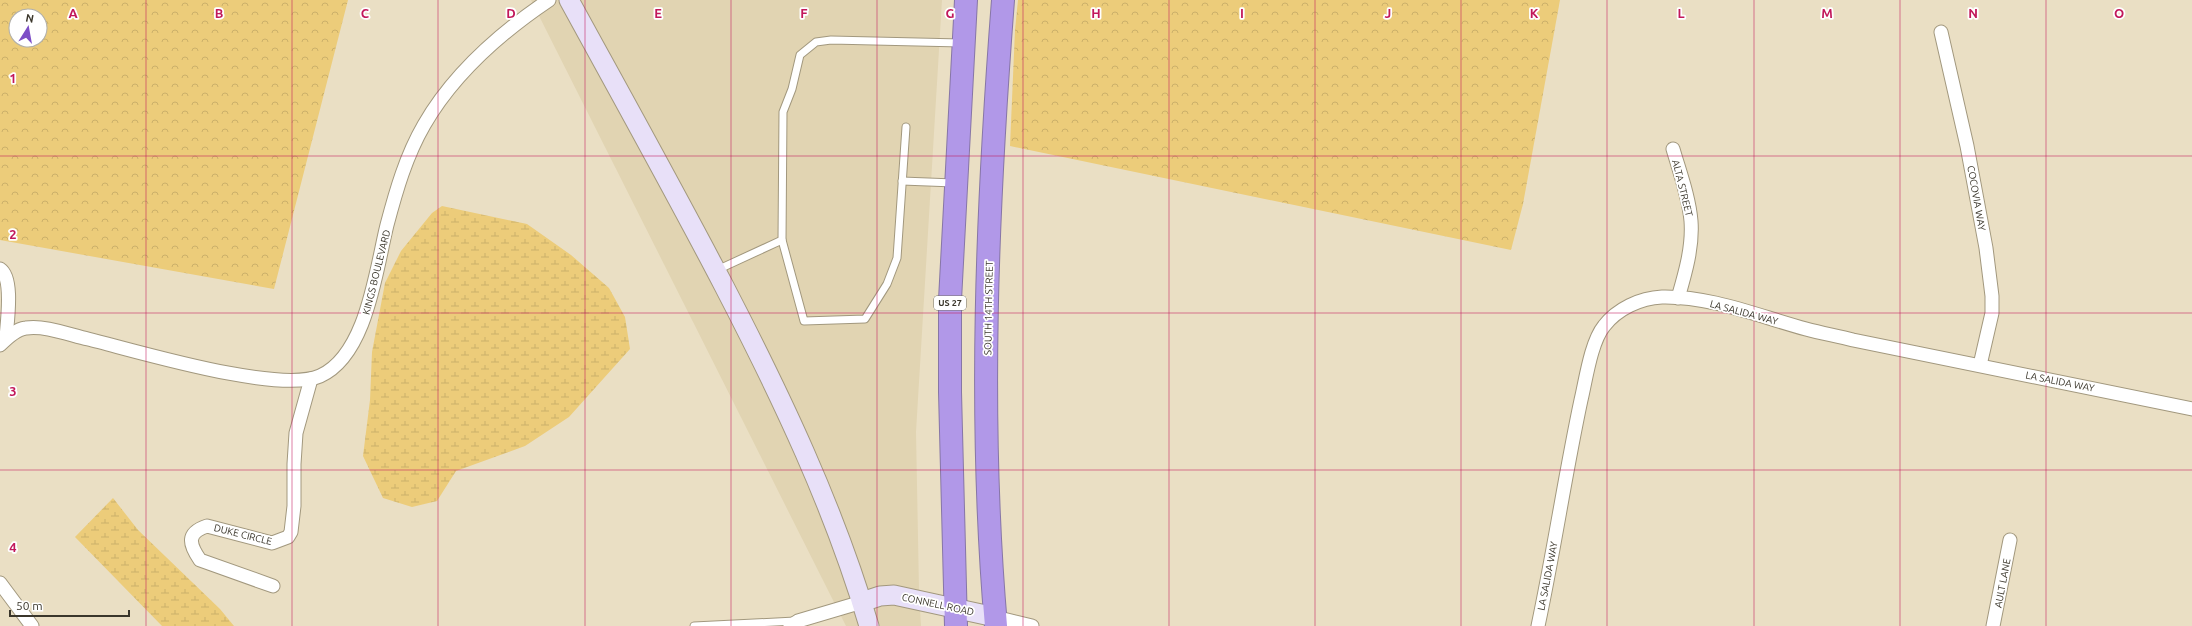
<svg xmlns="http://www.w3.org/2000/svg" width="2192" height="626" font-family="Ubuntu,sans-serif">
  <defs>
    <pattern id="forest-crowns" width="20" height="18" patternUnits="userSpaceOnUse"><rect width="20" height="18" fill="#eccc7a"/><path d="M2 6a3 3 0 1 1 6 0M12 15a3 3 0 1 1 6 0" fill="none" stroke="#cbb06a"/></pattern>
    <pattern id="wetland-marsh" width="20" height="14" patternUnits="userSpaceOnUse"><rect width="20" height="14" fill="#eccc7a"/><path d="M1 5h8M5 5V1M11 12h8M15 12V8" fill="none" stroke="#cbb06a"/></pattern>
  </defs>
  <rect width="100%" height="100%" fill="#eadfc4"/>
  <g fill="#e1d4b2">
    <polygon points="531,0 559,0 681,222 755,366 796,453 822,517 860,626 846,626"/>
    <polygon points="579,0 942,0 916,432 919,590 894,586 867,591"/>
    <polygon points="881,605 893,605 920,609 921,626 878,626 873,608"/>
  </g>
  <g fill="url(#forest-crowns)" fill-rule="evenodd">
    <path d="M0 0H348L274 289 0 240ZM16 16H40V40H16Z"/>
    <polygon points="1018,0 1560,0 1523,204 1511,250 1010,146 1015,30"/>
  </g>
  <g fill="url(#wetland-marsh)">
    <polygon points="442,206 527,224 571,255 609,288 625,317 630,349 569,417 525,446 456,471 437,501 412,507 383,498 363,456 370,400 372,352 385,283 401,251 432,213"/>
    <polygon points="113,498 138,530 220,609 234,626 162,626 75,537"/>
  </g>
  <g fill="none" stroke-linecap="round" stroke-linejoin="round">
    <g stroke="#a2987e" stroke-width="9">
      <g id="lane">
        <polyline points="902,181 954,183"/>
        <polyline points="782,240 804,321 865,319 887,284 897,258 906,127"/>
        <polyline points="717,270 782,240 783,112 792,89 800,55 816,42 831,40 961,43"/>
        <polyline points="694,626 795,621"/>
      </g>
    </g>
    <g stroke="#a2987e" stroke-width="15">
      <g id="street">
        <polyline points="1941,32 1967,146 1986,248 1992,296 1992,313 1980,365"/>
        <path d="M1673 149C1680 173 1689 197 1691 221 1693 247 1685 274 1678 298"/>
        <path d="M0 269C14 278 7 322 6 338"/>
        <path d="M0 345C7 338 16 329 26 328 45 325 70 335 88 339 137 351 278 394 320 376 367 355 376 269 387 225 396 191 406 156 424 125 454 73 500 33 549 0"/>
        <polyline points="0,583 32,626"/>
        <path d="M273 586 200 560C189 544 186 533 207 526L272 543 288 537 291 532 294 506V464L296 433 311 379"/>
        <polyline points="995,617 1032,626"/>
        <polyline points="790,626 798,621 862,602"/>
        <path d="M1538 626C1554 551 1565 475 1581 400 1586 379 1591 342 1604 326 1617 309 1640 298 1662 297 1711 296 1758 316 1806 329 1821 333 1837 336 1853 340L2192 409"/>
        <polyline points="1993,626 2010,540"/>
      </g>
    </g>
    <g stroke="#a2987e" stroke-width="21">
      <g id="secondary">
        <path d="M569 0C621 95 674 190 724 286 781 396 834 507 869 626"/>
        <polyline points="862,602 880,596 894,595 995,617"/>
      </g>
    </g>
    <g stroke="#8776a6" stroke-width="24">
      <g id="highway">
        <polyline points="956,626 950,392 950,300 966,0"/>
        <path d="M996 626C978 418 987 208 1003 0"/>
      </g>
    </g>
    <use href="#lane" stroke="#fff" stroke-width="7"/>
    <use href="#street" stroke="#fff" stroke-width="13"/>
    <use href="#secondary" stroke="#e8e0f8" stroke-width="19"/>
    <use href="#highway" stroke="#b198e8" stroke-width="22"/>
  </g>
  <path fill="none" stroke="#c2185b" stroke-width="1" stroke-opacity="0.55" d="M146 0V626M292 0V626M438 0V626M585 0V626M731 0V626M877 0V626M1023 0V626M1169 0V626M1315 0V626M1461 0V626M1607 0V626M1754 0V626M1900 0V626M2046 0V626M0 156H2192M0 313H2192M0 470H2192"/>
  <g text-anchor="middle" stroke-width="3.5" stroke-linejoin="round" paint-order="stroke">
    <rect fill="#fff" stroke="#75726b" stroke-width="1" x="934" y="296" width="32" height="14" rx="3"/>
    <g font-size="9" font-weight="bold" fill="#3a362b">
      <text x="950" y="306">US 27</text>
    </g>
    <g font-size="10" fill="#3a362b" stroke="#fff">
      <text transform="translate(1683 188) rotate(76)" y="4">ALTA STREET</text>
      <text transform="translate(1977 198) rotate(80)" y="4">COCOVIA WAY</text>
      <text transform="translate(376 272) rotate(-76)" y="4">KINGS BOULEVARD</text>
      <text transform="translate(988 308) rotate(-89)" y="4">SOUTH 14TH STREET</text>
      <text transform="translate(1744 312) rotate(15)" y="4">LA SALIDA WAY</text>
      <text transform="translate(2060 381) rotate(11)" y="4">LA SALIDA WAY</text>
      <text transform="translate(243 534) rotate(14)" y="4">DUKE CIRCLE</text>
      <text transform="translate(1547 576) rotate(-79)" y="4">LA SALIDA WAY</text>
      <text transform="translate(2002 583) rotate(-79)" y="4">AULT LANE</text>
      <text transform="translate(938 604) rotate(12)" y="4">CONNELL ROAD</text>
    </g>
  </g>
  <g font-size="13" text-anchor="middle" font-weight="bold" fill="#c2185b" stroke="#fff" stroke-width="3.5" stroke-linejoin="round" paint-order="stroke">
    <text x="73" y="18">A</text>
    <text x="219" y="18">B</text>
    <text x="365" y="18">C</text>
    <text x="511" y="18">D</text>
    <text x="658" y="18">E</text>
    <text x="804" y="18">F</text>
    <text x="950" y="18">G</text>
    <text x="1096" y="18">H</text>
    <text x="1242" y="18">I</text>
    <text x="1388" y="18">J</text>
    <text x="1534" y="18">K</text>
    <text x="1681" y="18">L</text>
    <text x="1827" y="18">M</text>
    <text x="1973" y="18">N</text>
    <text x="2119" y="18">O</text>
    <text x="13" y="83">1</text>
    <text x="13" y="239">2</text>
    <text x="13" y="396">3</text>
    <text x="13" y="552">4</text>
  </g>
  <g transform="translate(28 28) rotate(11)"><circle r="19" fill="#ffffff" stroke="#b0afaa"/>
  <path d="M0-3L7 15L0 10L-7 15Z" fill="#7d4ec7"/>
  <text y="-6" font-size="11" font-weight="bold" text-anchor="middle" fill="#3a362b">N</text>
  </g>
  <path d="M10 610v6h119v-6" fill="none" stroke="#3a362b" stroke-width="2"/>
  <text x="16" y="610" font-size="12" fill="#3a362b" stroke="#ffffff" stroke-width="3" paint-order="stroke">50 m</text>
</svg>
